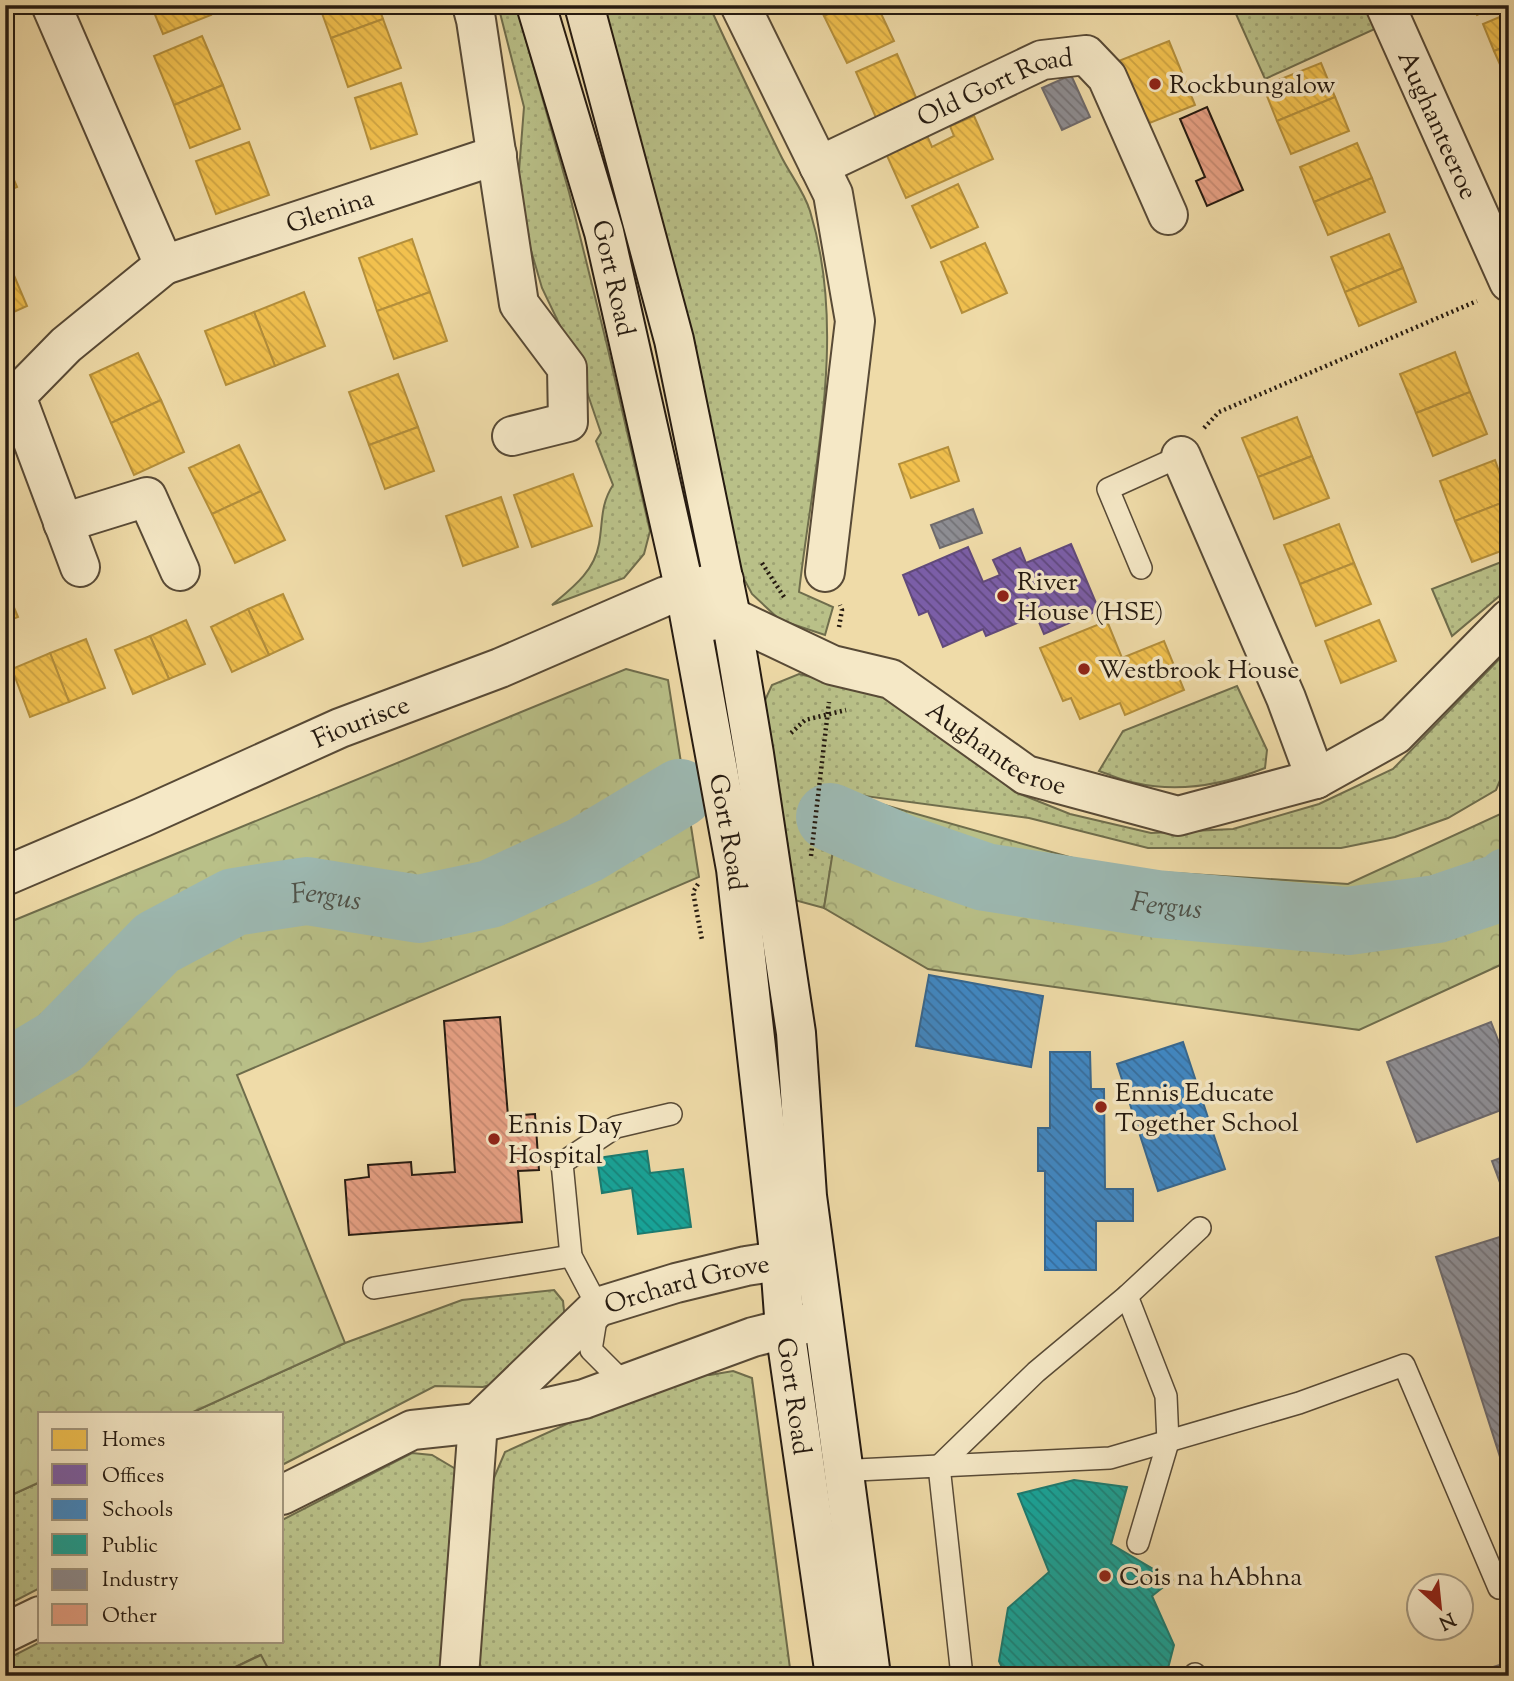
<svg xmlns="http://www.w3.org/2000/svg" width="1514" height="1681" font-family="'Sorts Mill Goudy',serif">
  <defs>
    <pattern id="grass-dots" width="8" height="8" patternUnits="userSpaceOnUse" patternTransform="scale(1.75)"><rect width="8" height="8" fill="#b9c088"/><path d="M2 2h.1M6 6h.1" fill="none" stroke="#9fa474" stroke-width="1.8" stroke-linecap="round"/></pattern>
    <pattern id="forest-crowns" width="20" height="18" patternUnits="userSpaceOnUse" patternTransform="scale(1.75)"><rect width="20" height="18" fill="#b9c088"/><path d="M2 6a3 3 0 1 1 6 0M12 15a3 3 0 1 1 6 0" fill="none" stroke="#9fa474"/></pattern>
    <pattern id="homes-back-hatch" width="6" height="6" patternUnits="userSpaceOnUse" patternTransform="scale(1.75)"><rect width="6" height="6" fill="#f2c14e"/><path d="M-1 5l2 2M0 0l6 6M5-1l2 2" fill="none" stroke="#cfa543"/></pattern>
    <pattern id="offices-back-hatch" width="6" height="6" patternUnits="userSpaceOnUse" patternTransform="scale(1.75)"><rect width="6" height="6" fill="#7b5ea7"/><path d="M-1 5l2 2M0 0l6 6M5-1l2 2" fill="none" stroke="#5f487e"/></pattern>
    <pattern id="schools-back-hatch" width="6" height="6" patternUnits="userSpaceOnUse" patternTransform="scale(1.75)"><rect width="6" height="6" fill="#3f88c5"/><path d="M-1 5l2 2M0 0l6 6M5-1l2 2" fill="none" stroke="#356e9f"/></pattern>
    <pattern id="public-back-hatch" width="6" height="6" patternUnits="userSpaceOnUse" patternTransform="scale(1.75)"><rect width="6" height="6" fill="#17a398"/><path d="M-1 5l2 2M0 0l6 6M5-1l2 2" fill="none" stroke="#15847b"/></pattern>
    <pattern id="industry-back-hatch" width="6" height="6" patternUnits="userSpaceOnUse" patternTransform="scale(1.75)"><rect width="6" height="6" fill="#8d8d92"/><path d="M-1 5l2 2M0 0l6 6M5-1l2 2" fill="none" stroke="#737276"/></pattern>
    <pattern id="building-back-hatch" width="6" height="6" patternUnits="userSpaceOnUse" patternTransform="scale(1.75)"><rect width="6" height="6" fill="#e8a185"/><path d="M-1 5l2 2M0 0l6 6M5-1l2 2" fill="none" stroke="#c78a72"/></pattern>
  </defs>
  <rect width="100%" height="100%" fill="#efdba8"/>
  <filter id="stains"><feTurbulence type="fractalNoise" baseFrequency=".00286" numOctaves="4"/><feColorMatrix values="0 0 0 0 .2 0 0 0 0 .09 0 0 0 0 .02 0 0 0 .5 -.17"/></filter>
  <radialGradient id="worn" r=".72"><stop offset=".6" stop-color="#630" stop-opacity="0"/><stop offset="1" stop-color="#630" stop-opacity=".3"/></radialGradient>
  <g fill="url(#grass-dots)" stroke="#6f6d4c" stroke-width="2">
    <path d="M498 5H516L569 192 607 345 650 531 644 554 624 578 552 605C572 588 594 572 599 544 603 522 600 505 613 485L596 441 601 433 575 357 542 288 521 216 518 184 524 107Z"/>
    <path d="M596 5H709C732 55 756 105 780 154 789 173 804 191 810 211 848 335 813 467 799 592L833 607 825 635 780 620 752 594 728 549Z"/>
    <polygon points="1232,5 1366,5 1372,13 1377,28 1265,79"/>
    <polygon points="1509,559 1509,588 1452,636 1432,589"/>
    <polygon points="1509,649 1509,759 1496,790 1448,818 1395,837 1341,848 1148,848 1029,818 843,793 824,908 787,898 759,713 772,685 799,674 882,694 912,711 1015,792 1070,814 1151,833 1233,829 1319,804 1393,769"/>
    <path d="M1237 686 1267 750 1265 768C1225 784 1179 793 1136 783 1123 781 1111 775 1099 771L1123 731Z"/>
    <polygon points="554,1290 563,1301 565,1320 506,1380 483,1387 435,1386 282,1465 282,1413 191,1413 345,1343 462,1300"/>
    <polygon points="733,1371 752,1378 791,1676 484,1676 478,1658 485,1499 505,1452 677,1374 710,1375"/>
    <polygon points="412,1453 432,1455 459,1471 450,1534 440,1676 272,1676 260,1655 217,1676 5,1676 5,1660 42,1641 282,1641 282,1520"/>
    <polygon points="40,1482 40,1588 5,1606 5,1498"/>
  </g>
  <g fill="url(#forest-crowns)" stroke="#6f6d4c" stroke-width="2">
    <polygon points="626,669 668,680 699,877 237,1075 345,1343 191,1413 40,1413 40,1482 5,1498 5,924"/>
    <polygon points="842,793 1112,869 1348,884 1509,810 1509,961 1359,1030 928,969 824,908"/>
    <polygon points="261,1655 272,1676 217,1676"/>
  </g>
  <g fill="url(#homes-back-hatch)" stroke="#b48f3b" stroke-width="2">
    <polygon points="151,5 207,5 211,15 163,34"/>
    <polygon points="319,5 378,5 383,19 331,38"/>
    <polygon points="819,5 846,5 824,16"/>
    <polygon points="846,5 877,5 894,41 847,63 824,16"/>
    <polygon points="1472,5 1499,5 1477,15"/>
    <polygon points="1509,13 1509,45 1494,51 1483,24"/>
    <polygon points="383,19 401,68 348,87 331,38"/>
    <polygon points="202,36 223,85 174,105 154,56"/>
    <polygon points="1169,41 1195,105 1142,126 1116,62"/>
    <polygon points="1509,45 1509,77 1506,78 1494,51"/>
    <polygon points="897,54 918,102 877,120 856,72"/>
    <polygon points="1321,63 1335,97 1277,121 1263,86"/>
    <polygon points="401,83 417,134 371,149 355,98"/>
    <polygon points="223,85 240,129 190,148 174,105"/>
    <polygon points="1335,97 1349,131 1291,154 1277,121"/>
    <polygon points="974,116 993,159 906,198 884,149 925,131 932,147 954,136 950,126"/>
    <polygon points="249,142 269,195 216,214 196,161"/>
    <polygon points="1357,143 1372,178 1314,202 1300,167"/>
    <polygon points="5,159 17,187 5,192"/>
    <polygon points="1372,178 1385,212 1328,235 1314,202"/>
    <polygon points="958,184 978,227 931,248 912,206"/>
    <polygon points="1389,234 1403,268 1345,292 1331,257"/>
    <polygon points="412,239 430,292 377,311 359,258"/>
    <polygon points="985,243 1007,293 962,313 941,262"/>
    <polygon points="7,259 27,306 5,316 5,260"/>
    <polygon points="1403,268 1416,302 1359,326 1345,292"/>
    <polygon points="304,292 325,346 275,366 254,312"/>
    <polygon points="430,292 447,341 394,359 377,311"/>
    <polygon points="254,312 275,366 226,385 205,331"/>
    <polygon points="1455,352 1470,392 1416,413 1400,374"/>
    <polygon points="138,353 161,400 111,423 90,375"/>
    <polygon points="398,374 418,427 369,445 349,392"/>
    <polygon points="1470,392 1487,434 1433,456 1416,413"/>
    <polygon points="161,400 184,452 134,475 111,423"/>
    <polygon points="1297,417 1312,456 1258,477 1242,438"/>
    <polygon points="418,427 434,471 385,489 369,445"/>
    <polygon points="239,445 261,491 212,514 189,468"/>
    <polygon points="948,447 959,481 911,498 899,464"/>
    <polygon points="1312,456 1329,498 1274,519 1258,477"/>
    <polygon points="1495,460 1509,500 1455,521 1440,481"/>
    <polygon points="573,474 592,526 532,547 514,495"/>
    <polygon points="261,491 285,540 235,563 212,514"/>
    <polygon points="501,497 518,547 463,566 446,516"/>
    <polygon points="1509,500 1509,548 1472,562 1455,521"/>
    <polygon points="1339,524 1354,563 1300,584 1284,545"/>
    <polygon points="1354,563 1371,604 1316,626 1300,584"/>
    <polygon points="5,586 18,617 5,622"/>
    <polygon points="283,594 303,639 269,655 248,609"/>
    <polygon points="248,609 269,655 232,672 211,627"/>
    <polygon points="186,620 205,664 169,679 150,636"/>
    <polygon points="1379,620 1396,661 1341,683 1325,641"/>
    <polygon points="1107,621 1122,658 1164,641 1184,690 1125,715 1120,703 1080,719 1071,698 1063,701 1040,648"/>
    <polygon points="150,636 169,679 133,694 115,650"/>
    <polygon points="86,639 105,688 69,702 50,653"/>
    <polygon points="50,653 69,702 30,717 12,669"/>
  </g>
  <polygon fill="url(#offices-back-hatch)" stroke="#614a7a" stroke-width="2" points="1071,544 1099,610 1044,634 1036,615 986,636 983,629 943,647 928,611 919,615 903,575 968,547 983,582 1000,575 993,560 1020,548 1026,563"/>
  <g fill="url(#schools-back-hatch)" stroke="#37678f" stroke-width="2">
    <polygon points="929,975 1043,996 1031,1067 916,1046"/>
    <polygon points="1183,1042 1225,1169 1158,1191 1117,1064"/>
    <polygon points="1050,1052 1090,1052 1091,1089 1104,1089 1105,1189 1133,1189 1133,1221 1096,1221 1096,1270 1045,1270 1045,1171 1038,1171 1038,1128 1050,1128"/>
  </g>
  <g fill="url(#public-back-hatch)" stroke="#1b7a6f" stroke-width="2">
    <polygon points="647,1151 650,1173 683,1169 691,1227 638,1234 632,1188 602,1193 597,1158"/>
    <polygon points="1074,1480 1127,1487 1111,1544 1172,1580 1152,1596 1174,1645 1166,1676 1006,1676 999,1661 1008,1608 1049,1572 1018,1494"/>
  </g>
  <g fill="url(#industry-back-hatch)" stroke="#6e6a6b" stroke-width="2">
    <polygon points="1071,75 1090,117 1062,130 1042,88"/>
    <polygon points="973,509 982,533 940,548 931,525"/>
    <polygon points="1491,1022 1509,1068 1509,1107 1417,1142 1387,1062"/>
    <polygon points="1509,1155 1509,1195 1505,1196 1492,1161"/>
    <polygon points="1509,1234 1509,1485 1436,1257"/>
    <polygon points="1509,1662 1509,1676 1464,1676"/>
  </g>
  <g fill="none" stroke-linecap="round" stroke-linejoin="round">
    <g stroke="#9db9b2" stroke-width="68">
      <path id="s1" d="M830 817 904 849 985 877 1157 904 1348 921 1437 909 1505 886 1509 881"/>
      <path id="s2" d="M5 1075 60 1042 157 943 234 902 307 891 419 909 490 894 585 850 680 793"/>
    </g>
  </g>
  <g fill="url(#building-back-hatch)" stroke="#251a10" stroke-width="2">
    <polygon points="1207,107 1243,190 1207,206 1196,181 1205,177 1180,119"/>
    <polygon points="500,1017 508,1116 535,1114 539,1170 518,1171 522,1222 349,1235 345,1180 369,1177 368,1165 411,1162 412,1175 455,1172 444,1021"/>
  </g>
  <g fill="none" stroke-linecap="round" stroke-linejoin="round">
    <g stroke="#584a36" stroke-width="24">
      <g id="lane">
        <polyline points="1141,568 1108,489 1181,456"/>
        <polyline points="374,1288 571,1256"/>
        <polyline points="1127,1296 1166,1396 1168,1442 1138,1543"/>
        <polyline points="625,1384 591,1350 598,1307 571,1256 562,1163 616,1127 671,1114"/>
        <polyline points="939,1466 1110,1458 1299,1403 1404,1365 1499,1588"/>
        <polyline points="939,1466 1036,1372 1127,1296 1200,1228"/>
        <polyline points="836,1471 939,1466 962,1676"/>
        <polyline points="1194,1676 1195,1674"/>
      </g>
    </g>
    <g stroke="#584a36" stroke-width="42">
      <g id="street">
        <path id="s3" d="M51 5 164 265 497 155"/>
        <polyline points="472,5 476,20 519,304 567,368 568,422 512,436"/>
        <polyline points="740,5 833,194 855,321 825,572"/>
        <path id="s4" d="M1385 5 1509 282"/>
        <path id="s5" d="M819 166 1042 60 1086 55 1107 77 1168 215"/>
        <polyline points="1181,456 1286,698 1316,779"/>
        <polyline points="63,523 147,497 180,571"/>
        <polyline points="80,567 16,396 66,345 164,265"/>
        <path id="s6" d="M705 622 731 617 832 665 891 679 1026 775 1178 816 1316 779 1395 735 1509 619"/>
        <path id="s7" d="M5 876 143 817 340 728 500 668 666 596 724 580"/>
        <path id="s8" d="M478 1423 598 1307 676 1283 746 1266 811 1256"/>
        <polyline points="282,1495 412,1430 478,1423 584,1399 753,1337 817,1321"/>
        <polyline points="5,1633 40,1616"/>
        <polyline points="459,1676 478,1423"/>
      </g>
    </g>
    <g stroke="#251a10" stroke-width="42">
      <g id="secondary">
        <path id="s9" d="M536 5 604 232 685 591 736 869 780 1261 785 1329 835 1676"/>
        <polyline points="584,5 674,340 731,617 754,754 796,1033 807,1196 871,1676"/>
      </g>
    </g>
    <g stroke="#251a10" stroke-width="4.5" stroke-dasharray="2 3.5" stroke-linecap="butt">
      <polyline points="1204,428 1219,412 1477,301"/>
      <polyline points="762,563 784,597"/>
      <polyline points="839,627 842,610 840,605"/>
      <polyline points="791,733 805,720 846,710"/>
      <polyline points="811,856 829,702"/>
      <polyline points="698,884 693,892 702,940"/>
    </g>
    <use href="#lane" stroke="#f5e8c6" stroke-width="21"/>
    <use href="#street" stroke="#f5e8c6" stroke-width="38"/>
    <use href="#secondary" stroke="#f5e8c6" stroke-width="38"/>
  </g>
  <g fill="#8f2418" stroke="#f5e8c6" stroke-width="2.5">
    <circle cx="1155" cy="84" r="7"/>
    <circle cx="1003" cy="596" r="7"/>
    <circle cx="1084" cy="669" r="7"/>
    <circle cx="1101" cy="1107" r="7"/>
    <circle cx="494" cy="1139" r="7"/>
    <circle cx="1105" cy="1576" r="7"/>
  </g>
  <g text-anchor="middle" stroke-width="7" stroke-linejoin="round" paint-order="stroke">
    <g font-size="26" fill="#251a10" stroke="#f5e8c6" text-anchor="start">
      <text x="1169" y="93">Rockbungalow</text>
      <text x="1017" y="590">River<tspan x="1017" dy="30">House (HSE)</tspan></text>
      <text x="1098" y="678">Westbrook House</text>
      <text x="1115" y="1101">Ennis Educate<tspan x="1115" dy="30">Together School</tspan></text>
      <text x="508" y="1133">Ennis Day<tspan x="508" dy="30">Hospital</tspan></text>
      <text x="1119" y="1585">Cois na hAbhna</text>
    </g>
    <g font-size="26" fill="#251a10" stroke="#f5e8c6">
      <text dy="9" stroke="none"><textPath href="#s5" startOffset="194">Old Gort Road</textPath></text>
      <text dy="9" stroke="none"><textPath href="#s4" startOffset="131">Aughanteeroe</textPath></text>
      <text dy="9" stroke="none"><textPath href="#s3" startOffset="458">Glenina</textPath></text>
      <text dy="9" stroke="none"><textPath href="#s9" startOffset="284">Gort Road</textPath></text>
      <text dy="9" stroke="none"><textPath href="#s7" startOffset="388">Fiourisce</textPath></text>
      <text dy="9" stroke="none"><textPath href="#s6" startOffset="326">Aughanteeroe</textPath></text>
      <text dy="9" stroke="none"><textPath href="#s9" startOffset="850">Gort Road</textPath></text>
      <text dy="9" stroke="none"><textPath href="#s8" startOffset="259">Orchard Grove</textPath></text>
      <text dy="9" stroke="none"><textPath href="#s9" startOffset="1418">Gort Road</textPath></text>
    </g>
    <g font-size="28" font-style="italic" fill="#4f5249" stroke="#f5e8c6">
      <text dy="10" stroke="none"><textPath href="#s2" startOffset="383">Fergus</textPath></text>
      <text dy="10" stroke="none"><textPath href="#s1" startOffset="350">Fergus</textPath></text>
    </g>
  </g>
  <rect width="1514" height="1681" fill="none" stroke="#efdba8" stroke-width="28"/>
  <rect x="7" y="7" width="1500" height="1667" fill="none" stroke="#251a10" stroke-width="3.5"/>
  <rect x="14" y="14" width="1486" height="1653" fill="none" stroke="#251a10" stroke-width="2"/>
  <rect x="38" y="1412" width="245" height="231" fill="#f5e8c6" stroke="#a2967d" stroke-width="2"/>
  <rect x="52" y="1429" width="35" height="21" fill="#f2c14e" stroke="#a2967d" stroke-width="2"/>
  <text x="102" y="1446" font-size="21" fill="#251a10">Homes</text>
  <rect x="52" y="1464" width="35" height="21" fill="#7b5ea7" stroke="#a2967d" stroke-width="2"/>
  <text x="102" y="1482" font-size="21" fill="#251a10">Offices</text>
  <rect x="52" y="1499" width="35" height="21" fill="#3f88c5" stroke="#a2967d" stroke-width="2"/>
  <text x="102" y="1516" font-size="21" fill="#251a10">Schools</text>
  <rect x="52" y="1534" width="35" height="21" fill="#17a398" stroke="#a2967d" stroke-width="2"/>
  <text x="102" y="1552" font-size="21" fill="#251a10">Public</text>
  <rect x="52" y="1569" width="35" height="21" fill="#8d8d92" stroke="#a2967d" stroke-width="2"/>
  <text x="102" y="1586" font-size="21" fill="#251a10">Industry</text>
  <rect x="52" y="1604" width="35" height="21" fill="#e8a185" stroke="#a2967d" stroke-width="2"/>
  <text x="102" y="1622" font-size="21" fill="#251a10">Other</text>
  <g transform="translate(1440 1607) rotate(153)"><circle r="33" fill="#f5e8c6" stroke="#a2967d" stroke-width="2"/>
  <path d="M0-5L12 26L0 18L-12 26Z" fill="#8f2418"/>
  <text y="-10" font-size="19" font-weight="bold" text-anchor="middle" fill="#251a10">N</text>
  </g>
  <rect width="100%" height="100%" filter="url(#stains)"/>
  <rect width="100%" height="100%" fill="url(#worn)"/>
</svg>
